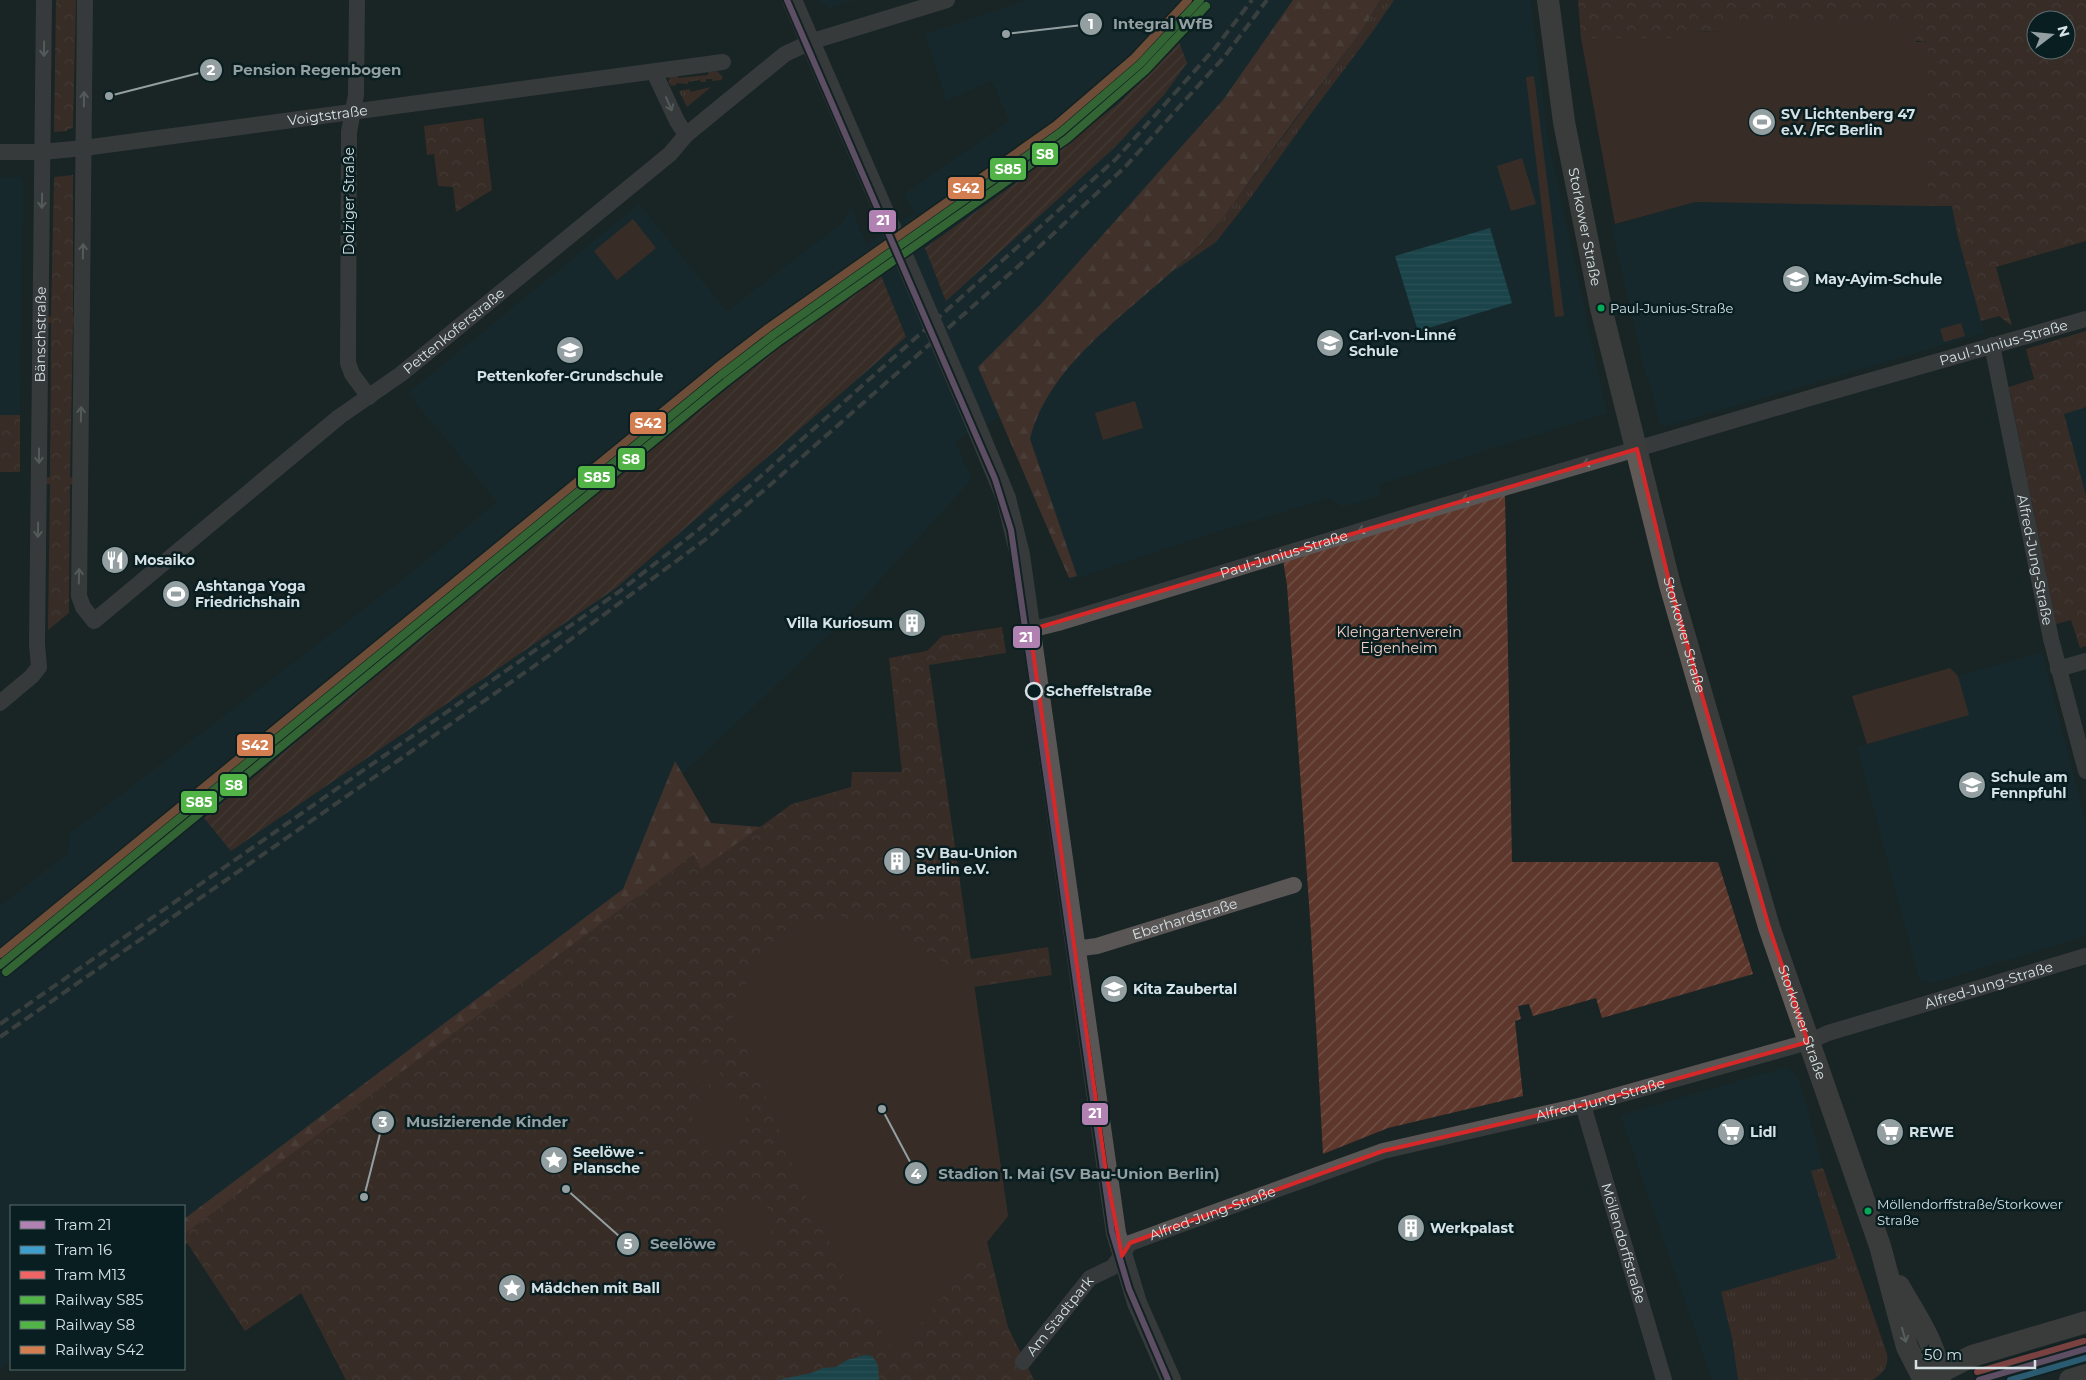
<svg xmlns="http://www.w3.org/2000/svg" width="2086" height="1380" font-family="Montserrat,sans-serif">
  <defs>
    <pattern id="grass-tufts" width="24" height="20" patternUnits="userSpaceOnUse" patternTransform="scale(1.25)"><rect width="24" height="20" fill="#5d372b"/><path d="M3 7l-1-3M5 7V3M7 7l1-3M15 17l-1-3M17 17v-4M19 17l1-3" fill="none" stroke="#73544a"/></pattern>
    <pattern id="forest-firs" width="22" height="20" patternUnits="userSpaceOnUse" patternTransform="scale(1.25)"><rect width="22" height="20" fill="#704134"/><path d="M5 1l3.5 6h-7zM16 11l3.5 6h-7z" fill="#845c51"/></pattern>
    <pattern id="park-crowns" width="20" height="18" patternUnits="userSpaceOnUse" patternTransform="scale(1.25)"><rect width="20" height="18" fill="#5d372b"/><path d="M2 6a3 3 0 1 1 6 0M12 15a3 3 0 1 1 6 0" fill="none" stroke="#73544a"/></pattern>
    <pattern id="garden-furrows" width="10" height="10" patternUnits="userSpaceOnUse" patternTransform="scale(1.25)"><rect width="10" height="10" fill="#5d372b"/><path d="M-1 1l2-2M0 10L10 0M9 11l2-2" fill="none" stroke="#73544a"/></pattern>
    <pattern id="water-rules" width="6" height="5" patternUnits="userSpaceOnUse" patternTransform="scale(1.25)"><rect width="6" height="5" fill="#1d6c79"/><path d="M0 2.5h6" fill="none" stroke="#3d818c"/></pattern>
  </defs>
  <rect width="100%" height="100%" fill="#192425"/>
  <g fill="#132e34">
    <polygon points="819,0 855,0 830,8 821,3"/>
    <polygon points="1027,0 1531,0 1547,134 1607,413 1380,484 1381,495 1342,507 1330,498 1207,535 1069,581 1068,570 1002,416 955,441 972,479 839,625 668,788 694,854 184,1234 184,1206 11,1206 11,1362 0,1369 0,906 68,853 69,834 399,582 497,502 408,393 639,204 727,311 841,224 851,207 866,244 878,237 914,212 904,194 1009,121 992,81 946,101 925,34"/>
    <polygon points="0,177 23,177 20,415 0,415"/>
    <polygon points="1695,202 1952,205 1958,237 1985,333 1664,427 1659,422 1648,377 1646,377 1611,226"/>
    <polygon points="2086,407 2086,496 2085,496 2064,413"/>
    <polygon points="2042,652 2086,823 2086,936 1930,984 1919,979 1857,747 1969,715 1958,676"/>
    <polygon points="1786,1067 1797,1075 1805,1100 1823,1168 1812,1172 1837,1258 1721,1292 1732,1338 1738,1380 1712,1380 1620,1115"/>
  </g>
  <g fill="url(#grass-tufts)">
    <polygon points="1380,0 1394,0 1373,31 1312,112 1249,200 1216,242 1174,271 1210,235 1363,29"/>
    <polygon points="717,71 723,77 721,80 712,81 712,79 706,79 706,82 701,82 700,80 688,82 688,84 677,83 676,85 671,86 669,82 670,76 678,76 678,78 708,75 708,72"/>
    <polygon points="711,87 687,107 679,91 690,89 690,92"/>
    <path d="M1823 1168 1887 1354C1889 1366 1883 1374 1872 1380H1738L1732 1338 1721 1292 1837 1258 1811 1171Z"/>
  </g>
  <g fill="url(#forest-firs)">
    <path d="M1293 0H1380L1363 29C1328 75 1293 122 1259 168 1243 190 1227 214 1209 235 1152 300 1052 352 1030 439L1077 576 1069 578 978 367 1041 304 1223 100Z"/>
    <polygon points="675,761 711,823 760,827 782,937 321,1286 192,1239 184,1245 184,1219 623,889"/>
  </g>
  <g fill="url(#park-crowns)" fill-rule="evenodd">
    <polygon points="56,0 76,0 73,128 68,129 67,131 54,132"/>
    <path d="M1578 0H2086V241L1996 267 2012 326 1999 316 1981 321 1958 237 1952 206H1928V42L1723 22 1722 32 1692 31 1691 38H1581ZM2036 20H2066V50H2036Z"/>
    <polygon points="483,118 492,190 456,212 453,187 438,186 434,154 427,155 424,126"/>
    <polygon points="73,175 73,316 76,317 75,323 73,324 70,477 73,478 73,484 70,485 69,613 48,630 50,484 46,484 46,478 50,477 51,323 47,323 48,317 51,316 54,177"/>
    <polygon points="2086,331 2086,407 2064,414 2086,496 2086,646 2080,648 2071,620 2056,624 2009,387 2034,379 2026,349"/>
    <rect x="0" y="415" width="20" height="57"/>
    <polygon points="1002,627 1006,653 929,665 971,959 1048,947 1052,975 974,987 1008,1216 987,1242 1008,1327 1034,1380 346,1380 301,1293 245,1331 184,1238 184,1234 694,854 701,869 792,804 851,787 852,772 902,772 889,658 927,651 942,636"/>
  </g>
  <g fill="url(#garden-furrows)">
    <polygon points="1179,42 1187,63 1164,95 1114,148 946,301 925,248 1020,180 1119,103"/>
    <polygon points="878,268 906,337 616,588 231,851 204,818 660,442"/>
    <polygon points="1505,495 1512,862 1718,862 1753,974 1602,1018 1596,998 1533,1016 1529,1004 1518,1006 1521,1019 1515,1021 1523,1096 1388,1128 1323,1154 1311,933 1287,585 1283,560"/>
  </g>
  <g fill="#5d372b">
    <polygon points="1722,22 1915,24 1916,42 1928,42 1928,206 1695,202 1615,224 1581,38 1691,38 1691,31 1721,32"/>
    <polygon points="1534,76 1564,316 1555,317 1526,77"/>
    <polygon points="1522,158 1536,204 1511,211 1497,166"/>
    <polygon points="633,219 656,248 617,280 594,251"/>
    <polygon points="1961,323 1965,336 1944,342 1940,329"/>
    <polygon points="1135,401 1143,428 1103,440 1095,413"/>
    <polygon points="1950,668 1958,676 1969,715 1867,744 1852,696"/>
    <path d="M841 915 842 919 875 920 898 927 916 946 959 971 972 970 1008 1216 898 1352 895 1345H890L882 1333 872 1310 854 1302 818 1212 813 1214 729 1007 740 1003C754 948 788 927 841 915Z"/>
    <polygon points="714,1059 722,1079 688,1093 680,1073"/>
    <polygon points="731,1085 753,1135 709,1154 687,1104"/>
    <polygon points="747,1199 766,1205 774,1220 769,1240 752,1249 734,1243 726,1223 730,1207"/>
  </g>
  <g fill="url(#water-rules)">
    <polygon points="1490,228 1512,303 1418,331 1395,256"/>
    <polygon points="865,1355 872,1356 878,1365 879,1380 777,1380 811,1373 823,1368 836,1367 847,1360"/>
  </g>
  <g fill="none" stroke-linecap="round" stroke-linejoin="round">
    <g stroke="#5a5655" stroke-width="16">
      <path id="s1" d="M85 0 79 596 83 607 94 621 339 417 401 374 670 154 686 135 785 54 813 41 947 0"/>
      <polyline points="357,0 356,95 349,132 348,363 352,374 369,397"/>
      <polyline points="654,72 677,121 686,135"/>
      <path id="s2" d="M0 152H42L84 148 723 62"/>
      <path id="s3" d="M1992 345 2051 639 2086 771"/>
      <path id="s4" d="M1030 630 1058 623 1412 515 1813 397 2086 319"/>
      <polyline points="2058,669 2086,661"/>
      <path id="s5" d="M0 703 32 676 39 667 37 644 44 0"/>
      <path id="s6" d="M1075 949 1097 946 1294 885"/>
      <path id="s7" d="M1583 1105 1664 1380"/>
      <path id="s8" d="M1023 1362 1090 1278 1113 1267 1130 1243 1383 1151 1583 1105 1808 1042 1828 1033 2086 956"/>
    </g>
    <g stroke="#5a5655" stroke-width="20">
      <polyline points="792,0 891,228"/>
      <polyline points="969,409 1006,498 1020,555 1116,1233 1137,1303 1171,1380"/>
    </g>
    <g stroke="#605955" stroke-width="22">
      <path id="s9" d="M1548 0 1564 122 1601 308 1670 585 1769 927 1880 1246 1907 1347 1924 1380"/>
      <path d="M1899 1286C1915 1315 1938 1346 1940 1380"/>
      <polyline points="1925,1380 1972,1356 2086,1322"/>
      <polyline points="2070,1380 2086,1375"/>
    </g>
    <g stroke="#5f5f5e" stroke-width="4" stroke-dasharray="10 5" stroke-linecap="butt">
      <polyline points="0,1024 620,591 698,530 761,476 1116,159 1216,47 1252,0"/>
      <polyline points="0,1037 540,662 706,539 769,486 1023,262 1125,167 1225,56 1267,0"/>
    </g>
    <polyline stroke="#5a5655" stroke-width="20" points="891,228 969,409"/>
    <g stroke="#091e21" stroke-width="11">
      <polyline id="rail-1" points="0,965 721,375 773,335 1061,132 1140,64 1200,0"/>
    </g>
    <g stroke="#091e21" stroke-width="11">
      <polyline id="rail-2" points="6,972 726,382 778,342 1067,139 1146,70 1206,6"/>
    </g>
    <g stroke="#091e21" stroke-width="11">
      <polyline id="rail-3" points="0,954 716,368 768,328 1056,125 1134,58 1188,0"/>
    </g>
    <use href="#rail-1" stroke="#52b447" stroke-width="8"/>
    <use href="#rail-2" stroke="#52b447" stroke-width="8"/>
    <use href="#rail-3" stroke="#d37e50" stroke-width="8"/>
    <g stroke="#091e21" stroke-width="10">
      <g id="tram-1">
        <polyline points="787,0 995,479 1011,530 1112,1232 1129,1289 1168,1380"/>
        <polyline points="1979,1380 2086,1349"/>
      </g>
    </g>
    <g stroke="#091e21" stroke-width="10">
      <polyline id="tram-2" points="2010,1380 2086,1358"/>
    </g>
    <g stroke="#091e21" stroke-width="10">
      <polyline id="tram-3" points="1977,1372 2084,1341"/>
    </g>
    <use href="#tram-1" stroke="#b182b1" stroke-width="6"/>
    <use href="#tram-2" stroke="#409ecc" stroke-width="6"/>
    <use href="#tram-3" stroke="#ef6565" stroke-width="6"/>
  </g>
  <defs><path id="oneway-shaft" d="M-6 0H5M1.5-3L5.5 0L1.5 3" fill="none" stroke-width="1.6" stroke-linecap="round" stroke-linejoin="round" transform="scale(1.25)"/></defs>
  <g stroke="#989c9c">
    <use href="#oneway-shaft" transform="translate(44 49) rotate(91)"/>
    <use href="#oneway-shaft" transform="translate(84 99) rotate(-89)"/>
    <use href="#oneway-shaft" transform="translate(669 104) rotate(66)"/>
    <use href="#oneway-shaft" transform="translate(42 201) rotate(91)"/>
    <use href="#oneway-shaft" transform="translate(83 251) rotate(-89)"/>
    <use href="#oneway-shaft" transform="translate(81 414) rotate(-89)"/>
    <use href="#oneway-shaft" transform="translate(39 456) rotate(90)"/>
    <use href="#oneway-shaft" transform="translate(1590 462) rotate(164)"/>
    <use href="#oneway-shaft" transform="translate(1469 498) rotate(163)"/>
    <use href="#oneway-shaft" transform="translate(1365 529) rotate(163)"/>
    <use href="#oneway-shaft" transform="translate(38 530) rotate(91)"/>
    <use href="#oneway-shaft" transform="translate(79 576) rotate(-89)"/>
  </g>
  <use stroke="#a0a4a4" href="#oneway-shaft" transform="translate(1904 1335) rotate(74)"/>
  <path d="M0 0H2086V1380H0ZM1637 449 1670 585 1769 927 1808 1042 1583 1105 1383 1151 1130 1243 1122 1256 1106 1172 1030 630Z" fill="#192425" fill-opacity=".55" fill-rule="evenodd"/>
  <path fill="none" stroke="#d62828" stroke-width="4" stroke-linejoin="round" d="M1637 449 1670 585 1769 927 1808 1042 1583 1105 1383 1151 1130 1243 1122 1256 1106 1172 1030 630Z"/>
  <defs>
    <g id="stadium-disc" transform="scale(1.4375)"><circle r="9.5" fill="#939fa1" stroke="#091e21"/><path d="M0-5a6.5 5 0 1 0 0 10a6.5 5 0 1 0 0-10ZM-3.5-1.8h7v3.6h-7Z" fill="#fff"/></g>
    <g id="school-disc" transform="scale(1.4375)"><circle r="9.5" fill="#939fa1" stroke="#091e21"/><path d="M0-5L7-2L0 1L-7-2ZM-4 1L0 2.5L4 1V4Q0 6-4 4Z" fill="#fff"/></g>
    <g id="restaurant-disc" transform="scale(1.4375)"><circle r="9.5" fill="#939fa1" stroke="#091e21"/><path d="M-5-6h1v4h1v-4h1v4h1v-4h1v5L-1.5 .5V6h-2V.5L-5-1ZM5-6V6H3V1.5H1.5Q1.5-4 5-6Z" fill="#fff"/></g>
    <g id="building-disc" transform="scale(1.4375)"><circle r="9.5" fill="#939fa1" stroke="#091e21"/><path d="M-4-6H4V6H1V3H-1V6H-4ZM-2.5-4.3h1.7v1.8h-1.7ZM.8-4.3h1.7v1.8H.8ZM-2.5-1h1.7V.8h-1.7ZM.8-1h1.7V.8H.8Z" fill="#fff"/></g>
    <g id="supermarket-disc" transform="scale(1.4375)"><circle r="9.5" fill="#939fa1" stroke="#091e21"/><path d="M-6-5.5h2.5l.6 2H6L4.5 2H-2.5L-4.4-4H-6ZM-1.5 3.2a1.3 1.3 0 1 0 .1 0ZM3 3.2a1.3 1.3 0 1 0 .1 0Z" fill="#fff"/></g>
    <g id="sight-disc" transform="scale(1.4375)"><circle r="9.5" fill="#939fa1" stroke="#091e21"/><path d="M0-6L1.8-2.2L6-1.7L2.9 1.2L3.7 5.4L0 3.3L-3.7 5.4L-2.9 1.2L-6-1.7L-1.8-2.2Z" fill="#fff"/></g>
  </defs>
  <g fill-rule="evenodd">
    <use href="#stadium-disc" x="1762" y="122"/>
    <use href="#school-disc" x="1796" y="279"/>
    <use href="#school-disc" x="1330" y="343"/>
    <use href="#school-disc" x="570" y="350"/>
    <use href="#restaurant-disc" x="115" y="560"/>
    <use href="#stadium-disc" x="176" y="594"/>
    <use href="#building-disc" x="912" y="623"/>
    <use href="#school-disc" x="1972" y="785"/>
    <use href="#building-disc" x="897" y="861"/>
    <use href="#school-disc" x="1114" y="989"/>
    <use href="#supermarket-disc" x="1731" y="1132"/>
    <use href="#supermarket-disc" x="1890" y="1132"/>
    <use href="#sight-disc" x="554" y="1160"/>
    <use href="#building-disc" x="1411" y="1228"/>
    <use href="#sight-disc" x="512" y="1288"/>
  </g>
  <g fill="#06aa56" stroke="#091e21" stroke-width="2">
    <circle cx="1601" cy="308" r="4.5"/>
    <circle cx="1868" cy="1211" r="4.5"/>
  </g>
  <circle fill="#091e21" stroke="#d5e1e4" stroke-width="2.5" cx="1034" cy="691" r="8"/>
  <g text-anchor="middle" stroke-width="5" stroke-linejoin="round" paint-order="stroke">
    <g font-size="13" fill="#d5e1e4" stroke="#091e21" text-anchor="start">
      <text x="1610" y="313">Paul-Junius-Straße</text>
      <text x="1877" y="1209">Möllendorffstraße/Storkower<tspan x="1877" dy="16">Straße</tspan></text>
    </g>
    <g font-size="14" fill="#d5e1e4" stroke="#091e21">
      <text dy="5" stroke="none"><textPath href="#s2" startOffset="330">Voigtstraße</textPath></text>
      <text transform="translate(349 201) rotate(-90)" y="5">Dolziger Straße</text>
      <text dy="5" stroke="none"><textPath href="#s9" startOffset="230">Storkower Straße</textPath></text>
      <text dy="5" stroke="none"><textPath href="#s1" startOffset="1088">Pettenkoferstraße</textPath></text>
      <text dy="5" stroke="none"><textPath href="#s5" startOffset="386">Bänschstraße</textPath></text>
      <text dy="5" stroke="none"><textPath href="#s4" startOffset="1015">Paul-Junius-Straße</textPath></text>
      <text dy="5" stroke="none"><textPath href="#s4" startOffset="265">Paul-Junius-Straße</textPath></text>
      <text dy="5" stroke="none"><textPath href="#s3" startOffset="219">Alfred-Jung-Straße</textPath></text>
      <text dy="5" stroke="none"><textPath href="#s9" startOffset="650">Storkower Straße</textPath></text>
      <text dy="5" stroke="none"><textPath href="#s6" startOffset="114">Eberhardstraße</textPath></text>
      <text dy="5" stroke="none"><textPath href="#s8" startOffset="1060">Alfred-Jung-Straße</textPath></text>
      <text dy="5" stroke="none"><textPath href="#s9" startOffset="1055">Storkower Straße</textPath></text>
      <text dy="5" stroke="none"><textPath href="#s8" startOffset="655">Alfred-Jung-Straße</textPath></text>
      <text dy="5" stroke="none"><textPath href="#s8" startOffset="250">Alfred-Jung-Straße</textPath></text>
      <text dy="5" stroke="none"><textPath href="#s7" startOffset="144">Möllendorffstraße</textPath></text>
      <text dy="5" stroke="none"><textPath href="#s8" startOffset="59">Am Stadtpark</textPath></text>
    </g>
    <g font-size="14" font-weight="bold" fill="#d5e1e4" stroke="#091e21" text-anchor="start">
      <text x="1781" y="119">SV Lichtenberg 47<tspan x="1781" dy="16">e.V. /FC Berlin</tspan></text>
      <text x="1815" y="284">May-Ayim-Schule</text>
      <text x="1349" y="340">Carl-von-Linné<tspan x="1349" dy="16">Schule</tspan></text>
      <text x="570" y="381" text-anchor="middle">Pettenkofer-Grundschule</text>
      <text x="134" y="565">Mosaiko</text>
      <text x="195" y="591">Ashtanga Yoga<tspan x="195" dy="16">Friedrichshain</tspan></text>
      <text x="893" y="628" text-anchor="end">Villa Kuriosum</text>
      <text x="1991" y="782">Schule am<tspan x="1991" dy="16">Fennpfuhl</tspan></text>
      <text x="916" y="858">SV Bau-Union<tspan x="916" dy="16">Berlin e.V.</tspan></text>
      <text x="1133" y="994">Kita Zaubertal</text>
      <text x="1750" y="1137">Lidl</text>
      <text x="1909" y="1137">REWE</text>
      <text x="573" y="1157">Seelöwe -<tspan x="573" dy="16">Plansche</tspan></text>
      <text x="1430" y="1233">Werkpalast</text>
      <text x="531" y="1293">Mädchen mit Ball</text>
    </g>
    <g font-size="14" fill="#f7d2c7" stroke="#091e21">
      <text x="1399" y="637">Kleingartenverein<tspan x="1399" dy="16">Eigenheim</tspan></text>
    </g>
    <g font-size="14" font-weight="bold" fill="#d5e1e4" stroke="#091e21" text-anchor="start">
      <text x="1046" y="696">Scheffelstraße</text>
    </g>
  </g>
  <path fill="none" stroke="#939fa1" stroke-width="2" d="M1006 34L1091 24M109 96L211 70M364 1197L383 1122M882 1109L916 1173M566 1189L628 1244"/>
  <g fill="#939fa1" stroke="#091e21" stroke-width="2">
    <circle cx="1006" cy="34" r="5"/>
    <circle cx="109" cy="96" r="5"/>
    <circle cx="364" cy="1197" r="5"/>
    <circle cx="882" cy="1109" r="5"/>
    <circle cx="566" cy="1189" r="5"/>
    <circle cx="1091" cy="24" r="12"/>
    <circle cx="211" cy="70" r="12"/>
    <circle cx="383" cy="1122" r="12"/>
    <circle cx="916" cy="1173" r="12"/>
    <circle cx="628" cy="1244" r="12"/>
  </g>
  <g font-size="15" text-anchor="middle" font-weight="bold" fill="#fff">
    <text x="1091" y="29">1</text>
    <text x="211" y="75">2</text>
    <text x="383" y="1127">3</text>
    <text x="916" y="1179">4</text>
    <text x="628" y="1249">5</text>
  </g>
  <g font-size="15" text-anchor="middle" font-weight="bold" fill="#939fa1" stroke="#091e21" stroke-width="5" stroke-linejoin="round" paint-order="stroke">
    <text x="1163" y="29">Integral WfB</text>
    <text x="317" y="75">Pension Regenbogen</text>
    <text x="487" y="1127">Musizierende Kinder</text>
    <text x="1079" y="1179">Stadion 1. Mai (SV Bau-Union Berlin)</text>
    <text x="683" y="1249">Seelöwe</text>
  </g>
  <g stroke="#091e21" stroke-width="2">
    <rect x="1031" y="142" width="28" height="24" rx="5" fill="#52b447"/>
    <rect x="989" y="157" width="38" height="24" rx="5" fill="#52b447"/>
    <rect x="947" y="176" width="38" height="24" rx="5" fill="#d37e50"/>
    <rect x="868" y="209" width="29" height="24" rx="5" fill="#b182b1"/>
    <rect x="629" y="411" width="38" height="24" rx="5" fill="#d37e50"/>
    <rect x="617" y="447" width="29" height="24" rx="5" fill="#52b447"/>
    <rect x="577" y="465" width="39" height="24" rx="5" fill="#52b447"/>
    <rect x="1012" y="625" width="29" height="24" rx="5" fill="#b182b1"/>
    <rect x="236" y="733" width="38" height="24" rx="5" fill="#d37e50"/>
    <rect x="219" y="773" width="29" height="24" rx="5" fill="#52b447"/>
    <rect x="180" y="790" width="38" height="24" rx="5" fill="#52b447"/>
    <rect x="1081" y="1102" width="28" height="24" rx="5" fill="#b182b1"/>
  </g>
  <g font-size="14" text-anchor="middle" font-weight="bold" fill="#fff">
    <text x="1045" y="159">S8</text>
    <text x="1008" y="174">S85</text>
    <text x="966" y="193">S42</text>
    <text x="883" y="225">21</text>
    <text x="648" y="428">S42</text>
    <text x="631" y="464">S8</text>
    <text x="597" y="482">S85</text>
    <text x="1026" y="642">21</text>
    <text x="255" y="750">S42</text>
    <text x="234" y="790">S8</text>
    <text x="199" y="807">S85</text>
    <text x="1095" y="1118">21</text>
  </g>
  <rect x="10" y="1205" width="175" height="165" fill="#091e21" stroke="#5b6c6f"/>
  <rect x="20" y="1221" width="25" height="8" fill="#b182b1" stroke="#5b6c6f"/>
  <text x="55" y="1230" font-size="15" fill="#d5e1e4">Tram 21</text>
  <rect x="20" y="1246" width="25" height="8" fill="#409ecc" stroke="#5b6c6f"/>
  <text x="55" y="1255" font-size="15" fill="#d5e1e4">Tram 16</text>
  <rect x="20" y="1271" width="25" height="8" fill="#ef6565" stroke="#5b6c6f"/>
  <text x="55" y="1280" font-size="15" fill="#d5e1e4">Tram M13</text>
  <rect x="20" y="1296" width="25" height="8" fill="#52b447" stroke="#5b6c6f"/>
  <text x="55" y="1305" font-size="15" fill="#d5e1e4">Railway S85</text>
  <rect x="20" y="1321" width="25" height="8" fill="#52b447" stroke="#5b6c6f"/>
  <text x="55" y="1330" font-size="15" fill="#d5e1e4">Railway S8</text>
  <rect x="20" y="1346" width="25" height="8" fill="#d37e50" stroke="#5b6c6f"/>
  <text x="55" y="1355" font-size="15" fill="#d5e1e4">Railway S42</text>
  <g transform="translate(2051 35) rotate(74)"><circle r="24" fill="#091e21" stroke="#5b6c6f"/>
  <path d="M0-4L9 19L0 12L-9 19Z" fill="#939fa1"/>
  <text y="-8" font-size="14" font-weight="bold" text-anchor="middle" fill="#d5e1e4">N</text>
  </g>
  <path d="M1916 1360v8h119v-8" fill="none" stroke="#d5e1e4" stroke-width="2.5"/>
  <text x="1924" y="1360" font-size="15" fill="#d5e1e4" stroke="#091e21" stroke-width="4" paint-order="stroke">50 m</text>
</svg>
